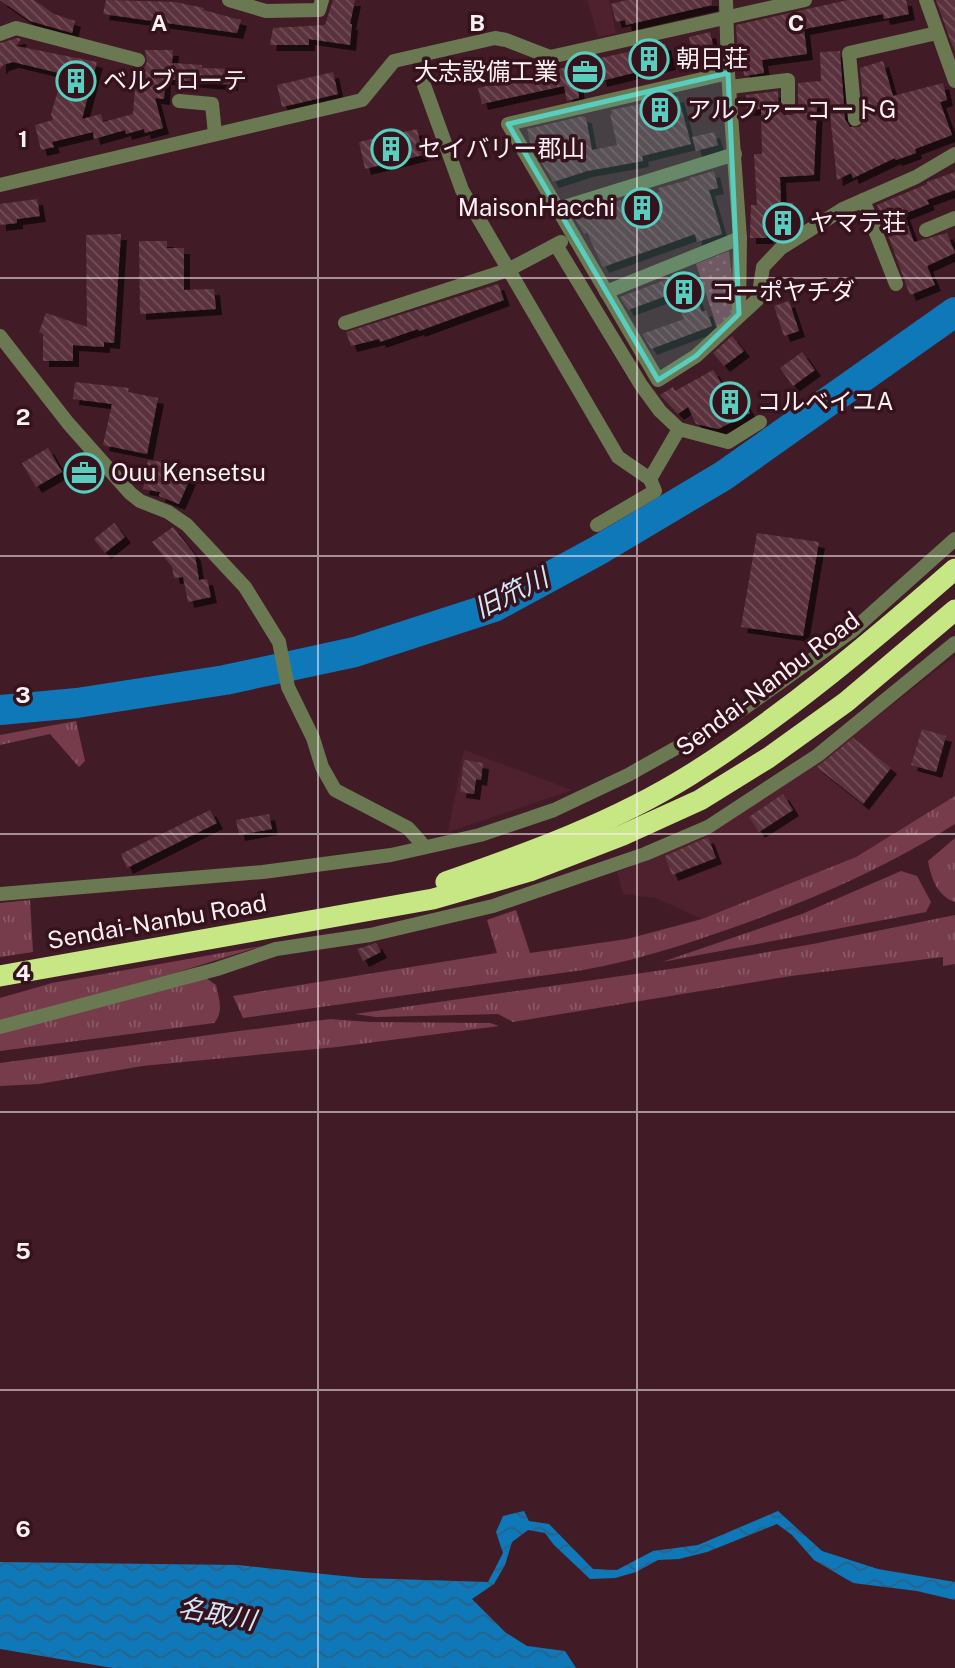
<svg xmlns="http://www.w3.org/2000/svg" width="955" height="1668" font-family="'Public Sans','Noto Sans JP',sans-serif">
  <defs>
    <pattern id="grass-tufts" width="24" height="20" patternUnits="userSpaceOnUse" patternTransform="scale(1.75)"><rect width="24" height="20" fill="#763c4c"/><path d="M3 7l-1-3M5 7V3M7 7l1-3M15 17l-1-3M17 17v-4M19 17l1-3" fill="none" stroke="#8a5966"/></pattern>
    <pattern id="park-dots" width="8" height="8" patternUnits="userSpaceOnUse" patternTransform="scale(1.75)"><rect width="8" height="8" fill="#763c4c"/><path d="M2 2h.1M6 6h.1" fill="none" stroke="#8a5966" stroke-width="1.8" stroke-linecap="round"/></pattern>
    <pattern id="water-waves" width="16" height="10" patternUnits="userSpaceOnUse" patternTransform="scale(1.75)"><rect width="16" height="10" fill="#0f78b8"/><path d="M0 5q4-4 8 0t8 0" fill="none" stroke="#2a6286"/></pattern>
    <pattern id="building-back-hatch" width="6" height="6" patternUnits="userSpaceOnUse" patternTransform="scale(1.75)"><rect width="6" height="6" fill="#5a323c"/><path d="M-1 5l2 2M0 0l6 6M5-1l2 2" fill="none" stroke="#735059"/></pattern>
    <filter id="shadow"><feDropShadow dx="6" dy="6" stdDeviation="0" flood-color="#0009"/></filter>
  </defs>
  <rect width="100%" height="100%" fill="#411c26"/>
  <g fill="#4f212e">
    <polygon points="587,0 609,0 616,33 598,37"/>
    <polygon points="955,656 955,796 856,857 702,919 656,898 623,894 617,872 689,841 813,766"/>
    <polygon points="464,750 572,790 448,832"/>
  </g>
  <g fill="url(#grass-tufts)">
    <polygon points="76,721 85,761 79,767 50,734 0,745 0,735"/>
    <path d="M955 796V824C884 869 811 900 732 928 683 945 635 961 583 970L243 1018 233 996 497 953 487 920 516 910 530 953 627 939 702 919 856 857Z"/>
    <path d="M955 838V902C937 896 931 878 928 861Z"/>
    <polygon points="901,871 917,876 931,902 926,912 662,962 802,914"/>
    <polygon points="30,900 33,952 0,957 0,903"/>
    <polygon points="955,915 955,964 943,966 943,957 791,976 513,1022 498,1014 376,1017 355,1014 677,968 813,944"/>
    <polygon points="262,946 175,973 0,1021 0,998 52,983"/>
    <path d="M206 978 216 985C219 999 224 1012 214 1023L0 1051V1031Z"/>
    <polygon points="330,1019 369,1022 490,1023 499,1026 337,1047 142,1066 39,1084 0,1086 0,1063"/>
  </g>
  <polygon fill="url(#park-dots)" points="729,251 736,312 717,327 696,264"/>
  <polygon fill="url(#water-waves)" points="524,1511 529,1521 549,1524 593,1569 617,1570 653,1551 698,1545 778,1511 822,1551 878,1569 955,1582 955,1600 917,1591 853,1583 814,1560 792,1535 777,1524 707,1552 679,1559 658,1560 636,1572 615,1578 590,1579 554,1545 545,1533 528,1530 512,1542 505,1565 494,1584 472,1599 505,1632 527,1646 565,1651 576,1668 113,1668 0,1649 0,1562 238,1565 362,1578 488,1582 503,1553 496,1532 503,1516"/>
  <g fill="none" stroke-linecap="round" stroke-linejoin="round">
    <polyline stroke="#0f78b8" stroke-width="30" points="0,710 77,703 225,680 355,652 494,607 597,551 723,476 955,312"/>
  </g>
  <g fill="url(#building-back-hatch)" filter="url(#shadow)">
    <polygon points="0,0 34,0 54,14 75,21 72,33 30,21"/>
    <polygon points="106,0 175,2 204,8 203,10 241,20 237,33 103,14"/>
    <polygon points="333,0 355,0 350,24 352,24 350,45 309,39 309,45 270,45 273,28 325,25"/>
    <polygon points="627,0 712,0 712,5 626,25 625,20 616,22 611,4"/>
    <polygon points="848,0 906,0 909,14 884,19 883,14 804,29 807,54 762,60 764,73 744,76 743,68 739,69 736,25"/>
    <polygon points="936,0 955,0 955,51 952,45"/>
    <polygon points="710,32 715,54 694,59 689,37"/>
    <polygon points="18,38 21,39 16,46 97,62 82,119 101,114 103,122 133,114 136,78 143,79 144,68 147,62 145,50 173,50 172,63 202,65 202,68 234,69 232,85 165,79 164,99 155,98 163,128 145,133 144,129 126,134 125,130 94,139 93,132 52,142 54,147 41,150 35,125 53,120 51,114 63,74 13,62 3,65 0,69 0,43"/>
    <polygon points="665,44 670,64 601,81 596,59"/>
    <polygon points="840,51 845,120 850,127 860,127 865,119 860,68 883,61 893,96 943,83 947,100 940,102 952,135 915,149 916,153 896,160 895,158 853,178 851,173 837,180 829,105 817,106 814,175 780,177 781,202 793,203 792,230 788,232 767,231 767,238 750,238 751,205 757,205 754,154 762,154 761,109 747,110 746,95 778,91 779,110 784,115 792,115 798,107 798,83 821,81 820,52"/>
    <polygon points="576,65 579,98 567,101 564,86 482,104 478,88"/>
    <polygon points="333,72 338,94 282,107 277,85"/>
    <polygon points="678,96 691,144 642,156 643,161 587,171 553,182 542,163 537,147 533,148 530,142 527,129 583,116 586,118 592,150 617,145 610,114 612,114 611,110"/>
    <polygon points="417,129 423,155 365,169 359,142"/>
    <polygon points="714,132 718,145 696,151 692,137"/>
    <polygon points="714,171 718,188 709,190 722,234 697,242 695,234 603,267 587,233 584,234 573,216 621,200 622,205 659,192 658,188 689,180 689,178"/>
    <polygon points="955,172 955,190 927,200 929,204 904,214 914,242 947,233 955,253 927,266 935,285 910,295 877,205 927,184 927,182"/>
    <polygon points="37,199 40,216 17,219 17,223 0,225 0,204"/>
    <polygon points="121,234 114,343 104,342 104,347 73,345 73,361 43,361 43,334 39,332 46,313 87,327 86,235"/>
    <polygon points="139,241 167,241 167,248 184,248 184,290 214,289 216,309 140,314"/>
    <polygon points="686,272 702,312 706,310 712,326 651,349 642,334 684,319 674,293 628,310 620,297"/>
    <polygon points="498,284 504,300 419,331 418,329 380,342 379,339 351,346 346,332"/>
    <polygon points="789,301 799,331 784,336 774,306"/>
    <polygon points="732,336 744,351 724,366 713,353"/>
    <polygon points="802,352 815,370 793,386 780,368"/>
    <polygon points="713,370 729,395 738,391 750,413 718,429 696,424 688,407 678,414 660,395 673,387 675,391"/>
    <polygon points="75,382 129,388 128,392 158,398 147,454 103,445 112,404 73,399"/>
    <polygon points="48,448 62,472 36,487 22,463"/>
    <polygon points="85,456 97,474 80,485 68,466"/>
    <polygon points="148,460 162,462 192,474 179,504 159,496 160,492 143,489"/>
    <polygon points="114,523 125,537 105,553 94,539"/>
    <polygon points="173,527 195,555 199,580 207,579 211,597 188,602 183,577 174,578 172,567 152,542"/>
    <polygon points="757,533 819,542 803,636 741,627"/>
    <polygon points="922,729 946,736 936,772 911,765"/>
    <polygon points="853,738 891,768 863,804 817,767"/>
    <polygon points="464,760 483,763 481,780 476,779 474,794 460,792"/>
    <polygon points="783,794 793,810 759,832 749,817"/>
    <polygon points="210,810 217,823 127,868 121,854"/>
    <polygon points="269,814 272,829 239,835 236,820"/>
    <polygon points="708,837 716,858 672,875 665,856"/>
    <polygon points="376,943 381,952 363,961 357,949"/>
  </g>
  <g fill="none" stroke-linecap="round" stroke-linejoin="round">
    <g stroke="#6b7952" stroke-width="14">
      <polyline points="229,0 266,11 319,10 322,0"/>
      <polyline points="726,0 728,73 740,238 739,314"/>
      <polyline points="926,0 955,81"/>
      <polyline points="0,34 16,28 138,60"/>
      <polyline points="728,73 508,124 658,380 696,356 758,299 763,267 781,248 843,209 916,177 955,154"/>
      <polyline points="424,85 462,190 618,457 650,479 679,429 660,411 641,385 556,245"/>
      <polyline points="730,87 788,80 788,106"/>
      <polyline points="179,101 212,104 215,134"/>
      <polyline points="855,119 849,53 937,33"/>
      <polyline points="0,185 362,100 394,61 495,38 506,40 550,57 805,0"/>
      <polyline points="863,200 896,284"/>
      <polyline points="558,209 735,154"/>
      <polyline points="926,230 955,218"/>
      <polyline points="606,292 740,238"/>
      <polyline points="345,323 508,270 561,242"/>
      <polyline points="0,336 68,423 130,493 140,501 168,512 187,525 245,587 279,642 288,687 313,738 322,767 335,790 408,828 424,846"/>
      <polyline points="679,429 728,442 760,422"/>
      <polyline points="597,525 655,491 650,479"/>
      <polyline points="0,894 263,872 391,855 480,835 554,810 628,775 733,716 852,631 955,539"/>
      <polyline points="0,1027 217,969 276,949 370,935 493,906 645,854 708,827 818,755 955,643"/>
    </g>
    <g stroke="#c6e784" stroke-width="21">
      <path d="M446 882C529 853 615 822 690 775 785 715 870 643 955 569"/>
      <polyline points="0,976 433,899 530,871 623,835 700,800 768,758 846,702 955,610"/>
    </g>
  </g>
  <path fill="#59cebf" fill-opacity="0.2" stroke="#59cebf" stroke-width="5" stroke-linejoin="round" d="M728 73 739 314 696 356 658 380 508 124Z"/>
  <path fill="none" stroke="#fcf1f4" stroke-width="2" stroke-opacity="0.55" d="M318 0V1668M637 0V1668M0 278H955M0 556H955M0 834H955M0 1112H955M0 1390H955"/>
  <defs>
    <g id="building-ring" transform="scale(2.0125)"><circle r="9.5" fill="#36121d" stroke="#59cebf" stroke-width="1.5"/><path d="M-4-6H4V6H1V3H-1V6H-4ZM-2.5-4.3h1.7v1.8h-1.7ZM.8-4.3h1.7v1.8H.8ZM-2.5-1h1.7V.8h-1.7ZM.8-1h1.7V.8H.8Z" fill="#59cebf"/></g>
    <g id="office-ring" transform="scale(2.0125)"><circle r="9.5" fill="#36121d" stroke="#59cebf" stroke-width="1.5"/><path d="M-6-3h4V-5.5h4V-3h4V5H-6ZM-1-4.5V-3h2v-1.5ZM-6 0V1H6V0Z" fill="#59cebf"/></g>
  </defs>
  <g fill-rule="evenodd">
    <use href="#building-ring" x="649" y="59"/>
    <use href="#office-ring" x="585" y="72"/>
    <use href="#building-ring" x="76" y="81"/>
    <use href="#building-ring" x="660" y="110"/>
    <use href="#building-ring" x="391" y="149"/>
    <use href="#building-ring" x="642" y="208"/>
    <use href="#building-ring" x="783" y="223"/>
    <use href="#building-ring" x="684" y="292"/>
    <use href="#building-ring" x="730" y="402"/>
    <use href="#office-ring" x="84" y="473"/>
  </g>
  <g text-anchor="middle" stroke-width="7" stroke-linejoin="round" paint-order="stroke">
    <g font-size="24" fill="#fcf1f4" stroke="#36121d" text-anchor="start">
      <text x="676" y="67">朝日荘</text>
      <text x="558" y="80" text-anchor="end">大志設備工業</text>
      <text x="103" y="89">ベルブローテ</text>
      <text x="687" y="118">アルファーコートG</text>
      <text x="418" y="157">セイバリー郡山</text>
      <text x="615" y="216" text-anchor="end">MaisonHacchi</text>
      <text x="810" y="231">ヤマテ荘</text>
      <text x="711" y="300">コーポヤチダ</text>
      <text x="757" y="410">コルベイユA</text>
      <text x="111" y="481">Ouu Kensetsu</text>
    </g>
    <g font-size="24" fill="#fcf1f4" stroke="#36121d">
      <text transform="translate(768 684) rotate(-37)" y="8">Sendai-Nanbu Road</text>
      <text transform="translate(157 922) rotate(-10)" y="8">Sendai-Nanbu Road</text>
    </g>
    <g font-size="26" font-style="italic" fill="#d3e7f9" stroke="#36121d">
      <text transform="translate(511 593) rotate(-26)" y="9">旧笊川</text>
      <text transform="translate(217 1614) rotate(10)" y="9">名取川</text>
    </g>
  </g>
  <g font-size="23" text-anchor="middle" font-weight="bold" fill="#fcf1f4" stroke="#36121d" stroke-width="7" stroke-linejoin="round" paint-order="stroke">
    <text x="159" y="31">A</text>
    <text x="477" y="31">B</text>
    <text x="796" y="31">C</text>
    <text x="23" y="147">1</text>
    <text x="23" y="425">2</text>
    <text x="23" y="703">3</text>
    <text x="23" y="981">4</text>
    <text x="23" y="1259">5</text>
    <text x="23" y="1537">6</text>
  </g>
</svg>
